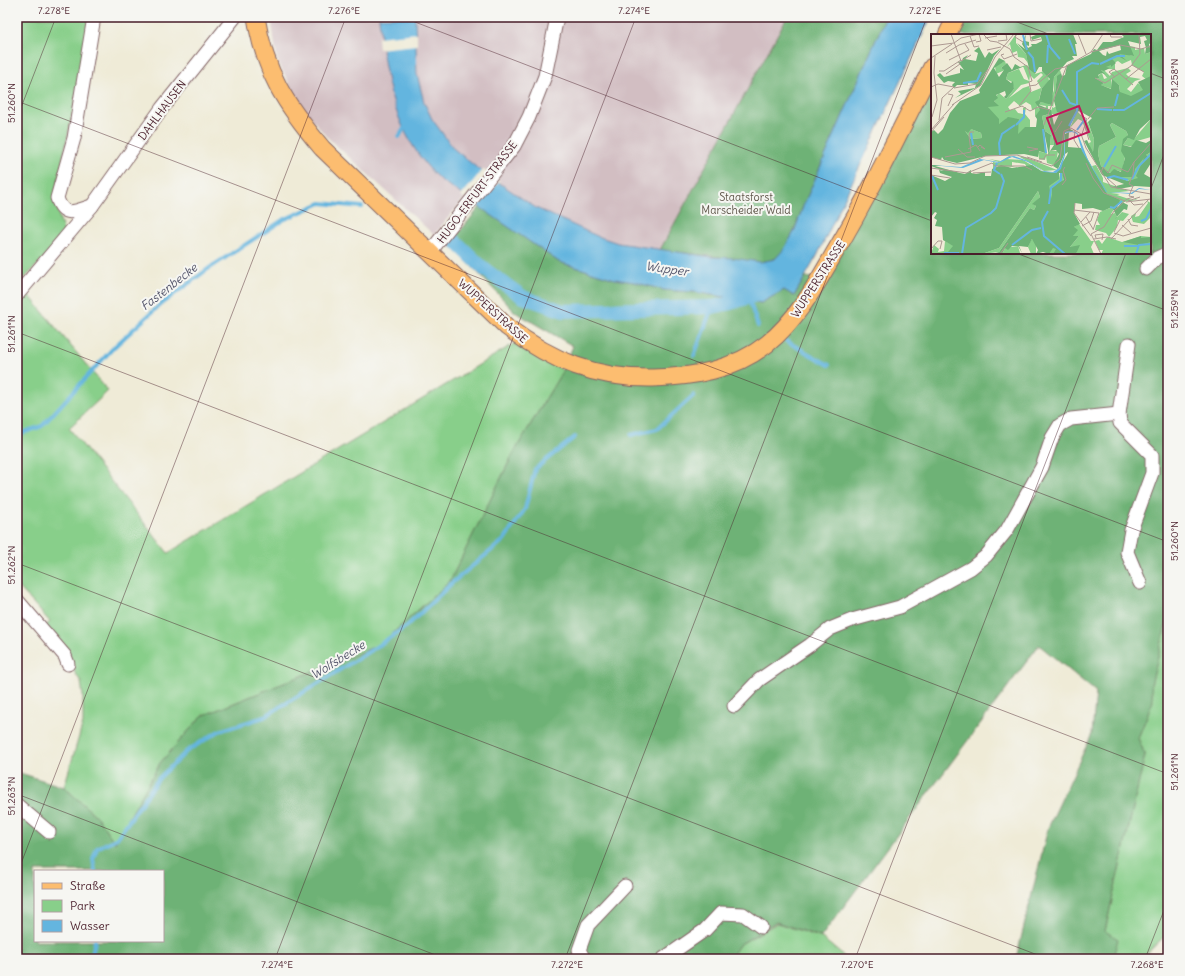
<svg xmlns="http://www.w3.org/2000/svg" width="1185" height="976" font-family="Delius,sans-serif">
  <rect width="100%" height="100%" fill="#f6f6f2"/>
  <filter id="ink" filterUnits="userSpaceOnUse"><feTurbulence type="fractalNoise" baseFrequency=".025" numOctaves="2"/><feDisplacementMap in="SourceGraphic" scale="8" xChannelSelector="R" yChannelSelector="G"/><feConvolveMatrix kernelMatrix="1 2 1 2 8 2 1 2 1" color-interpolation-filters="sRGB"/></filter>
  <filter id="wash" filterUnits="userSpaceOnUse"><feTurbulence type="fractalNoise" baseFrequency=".012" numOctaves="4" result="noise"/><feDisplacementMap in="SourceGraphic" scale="16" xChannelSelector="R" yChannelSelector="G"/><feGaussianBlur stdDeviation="0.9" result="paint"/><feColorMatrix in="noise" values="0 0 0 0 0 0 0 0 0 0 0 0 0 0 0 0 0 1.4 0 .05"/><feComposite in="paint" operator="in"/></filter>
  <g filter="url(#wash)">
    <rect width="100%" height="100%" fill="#efebd7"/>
    <polygon fill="#d2bec2" points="271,17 787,17 660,250 618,243 597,236 536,208 485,173 434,235 326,136 311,118 299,103 277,60"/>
    <g fill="#88cf8a" stroke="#69775a">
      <polygon points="17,17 93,17 54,200 65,236 17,286"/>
      <polygon points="28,294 108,391 69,428 168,553 515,343 563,370 513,454 450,581 381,644 202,716 160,763 115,843 97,817 64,787 83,723 83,696 81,682 45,626 50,622 17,585 17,304"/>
      <polygon points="1168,617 1168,903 1165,907 1167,934 1141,959 1090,959 1105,931 1145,755 1138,738 1153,701 1151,685"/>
      <polygon points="777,923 822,938 847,959 729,959 739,945"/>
    </g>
    <g fill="#6eb276" stroke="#5c6850" fill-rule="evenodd">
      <path d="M787 17H886L804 204C797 221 791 247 776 258 772 261 764 261 760 262L660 250Z"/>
      <path d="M955 17H1168V617L1151 685 1153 701 1138 738 1145 755 1105 931 1118 939 1113 958 1091 955 1090 959H1016L1048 828 1092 734 1096 692 1039 645 821 937 776 922 739 945 730 959H17V772L64 787 97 817 115 843 160 763 202 716 381 644 450 581 513 454 563 370 573 346 515 312 450 243 480 207 559 262 615 279 634 282 665 290 694 292 761 303 784 290 794 296 805 277 822 279 932 64V253H1150V35H946ZM35 871H163V941H35Z"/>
    </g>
    <path fill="#64b5df" stroke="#576a85" d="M379 17H415L417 74 424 102 432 119 454 149 476 167 536 208 597 236 618 243 711 257 733 258 760 262 775 259 784 249 794 232 804 204 886 17H931L817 256 794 296 784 290 761 303 694 292 664 290 634 282 615 279 559 262 439 179C394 134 384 78 379 17Z"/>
    <g fill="#efebd7">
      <polygon points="417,33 417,45 379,49 378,37"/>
      <polygon points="483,169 500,181 477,207 461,196"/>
    </g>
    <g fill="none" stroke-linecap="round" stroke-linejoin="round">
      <g stroke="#64b5df" stroke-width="4">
        <polyline points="399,137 406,125"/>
        <polyline points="748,297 758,326"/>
        <polyline points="786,341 829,365"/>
        <polyline points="694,356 712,307"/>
        <polyline points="17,435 42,426 114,347 161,304 208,269 283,220 321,203 362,207"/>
        <polyline points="631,435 657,429 694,395"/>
        <polyline points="95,871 93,859 97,848 117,838 159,778 187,751 219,731 264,717 373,649 407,626 453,582 504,540 525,509 535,469 575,437"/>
        <polyline points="91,959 95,941"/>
      </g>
      <polyline stroke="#64b5df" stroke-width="14" points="453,239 484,269 523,297 563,311 712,307 727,304 759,294"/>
    </g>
  </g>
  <g filter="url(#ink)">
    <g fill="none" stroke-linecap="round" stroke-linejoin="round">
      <g stroke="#846667" stroke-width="15">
        <g id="minor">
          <path d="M92 206C75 211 64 219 57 198L74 138 94 17"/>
          <polyline points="430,252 514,146 529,117 545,76 557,17"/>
          <polyline points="1146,269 1157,258 1168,253"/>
          <polyline points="17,295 92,206 162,108 235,17"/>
          <polyline points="1129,344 1119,414 1120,423 1152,455 1152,473 1131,530 1127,552 1140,583"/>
          <polyline points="17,600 65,656 68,664"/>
          <polyline points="734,706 759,680 810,645 830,629 852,620 900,607 971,568 986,556 1007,530 1042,467 1052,438 1060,425 1071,419 1119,414"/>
          <polyline points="17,805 49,832"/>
          <polyline points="584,959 579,950 588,925 625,886"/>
          <polyline points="663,959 705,930 721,913 743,914 761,927"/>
        </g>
      </g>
      <g stroke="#846667" stroke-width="19">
        <g id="major">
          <path d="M256 17C265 74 286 105 322 148L507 327C552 361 596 379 653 378 693 377 734 370 767 344 797 320 816 285 835 252 871 192 901 129 932 67"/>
          <polyline points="947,35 956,17"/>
        </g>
      </g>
      <use href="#minor" stroke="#fff" stroke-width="13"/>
      <use href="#major" stroke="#fcbd6f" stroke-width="17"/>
    </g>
  </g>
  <path fill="none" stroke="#4a1f2b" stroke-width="1" stroke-opacity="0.45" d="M402 17 932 221M1004 17 1051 35M1150 73 1168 80M17 101 1168 542M17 118 56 17M1150 191 1168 144M1016 253 1168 311M17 332 1168 774M17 563 1048 959M17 794 446 959M17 874 346 17M275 959 636 17M565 959 927 17M855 959 1126 253M1145 959 1168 900"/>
  <g text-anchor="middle" stroke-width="4" stroke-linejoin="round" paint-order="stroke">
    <g font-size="11" fill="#4a1f2b" stroke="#f6f6f2">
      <text transform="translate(162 110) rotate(-53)" y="4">DAHLHAUSEN</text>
      <text transform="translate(477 192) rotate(-53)" y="4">HUGO-ERFURT-STRASSE</text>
      <text transform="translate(818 279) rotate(-57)" y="4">WUPPERSTRASSE</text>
      <text transform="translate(493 311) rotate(42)" y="4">WUPPERSTRASSE</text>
    </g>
    <g font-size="11" fill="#5d5448" stroke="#f6f6f2">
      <text x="746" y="201">Staatsforst<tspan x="746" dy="13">Marscheider Wald</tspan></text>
    </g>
    <g font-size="12" font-style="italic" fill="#53546a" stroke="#f6f6f2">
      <text transform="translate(667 269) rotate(8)" y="4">Wupper</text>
      <text transform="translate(169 287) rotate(-38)" y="4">Fastenbecke</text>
      <text transform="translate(338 660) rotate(-32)" y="4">Wolfsbecke</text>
    </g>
  </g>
  <g transform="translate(931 34)">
    <rect width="220" height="220" fill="#efebd7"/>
    <path d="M85 0V9L95 20 97 29 93 24 87 23 86 17 81 19 79 10 76 13ZM198 12 204 13V16L213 14 214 20 220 18 219 56 198 76 175 78 189 58 188 51 180 45 181 55 169 51 173 49 164 44 171 39 173 45 176 44 170 36 172 35 179 42 181 38 197 34 200 37 195 40 198 43 210 45 204 47 196 55 200 58 207 49 209 51 216 46 211 42 213 38 201 31 200 26 191 30 187 27 178 31 184 30V36L164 32 144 61 156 23 161 20 167 28 187 18 202 22ZM74 27 75 30 70 34 74 36 65 40 64 32ZM96 31 104 40 113 37 117 41 118 47 111 54 106 73 110 76 104 82V75L101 76 100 71 95 68 89 72 83 67 77 73 79 76 84 75 87 79 92 80V74L95 73 94 80 99 86V93L94 94 88 101 86 100 88 85 76 84 69 91 56 72H67L63 67 65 62 68 59 75 65 83 55 81 48 75 45 77 39 88 35 93 45 98 47 92 32ZM110 39 112 41 106 47 110 54 100 58 98 52 92 54 78 64 90 51 98 49 99 41 103 45ZM129 36 130 39 126 43 122 74 126 72V77L129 78 126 82 119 79 122 72H117V76L114 75 115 72 108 71 110 68 118 69V71L123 56V43ZM146 77 157 89 163 105 162 118 159 116 158 109 160 108 151 87 147 85 139 94ZM118 80 121 99 123 111H119L120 101 114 97 111 82ZM220 85V103L206 107 203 113 192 111 197 104 203 105ZM181 89 195 97 197 101 192 109 194 123 191 138 185 136 179 139 170 132 167 120 168 112 185 103 179 91ZM38 94 50 99 51 104 40 105 34 97ZM112 97 116 121 119 117H127L125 129 122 131 116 129 115 122 114 126 108 125 107 117 114 119ZM152 116 155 122 164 139 161 132 165 131 172 144V148L198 157 180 159 189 160 186 161 201 166 206 165 205 166 193 168H191L185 172 180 180 184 179 186 183 183 186 191 178 198 180 192 187 187 186 186 193 178 203 175 199 164 196 165 191H169L166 186 169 178 179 174 171 155 162 144ZM220 118V123L206 146 201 148 187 143H202V135L213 122ZM78 122 94 123 126 136 113 137 89 123 81 122 75 125 92 126 112 138 128 144 129 139 133 141 130 210 122 220H118L115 171 94 130 81 128V132L84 133 65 132 62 135V128L67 129 72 127 74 125 71 127 68 128 58 125 70 127ZM72 141 75 146 67 173 38 205 32 220H0L3 211 8 215 7 218 13 217 14 207 23 212 18 218H27L30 213 28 209 31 206 33 207 32 198 34 194 63 174 67 165 69 143ZM107 157 109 163 102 170 105 172 103 176 99 174 68 218 51 220 68 214ZM216 167 220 169V183L213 190 202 188 200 182 205 179 204 183 208 182 217 169ZM148 190 160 207H163L160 213 163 220H145L146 216 139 213 148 202H142L143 193ZM210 202 220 203V220H170L172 216H168L164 207 168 206 171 210 176 203 191 208ZM100 206 102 205 105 210V220H100L97 213ZM87 212 89 219 71 220 74 214Z" fill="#88cf8a" fill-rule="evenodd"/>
    <path d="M95 0 94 7 98 8V12L95 11 97 14 101 12 100 10H105L111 7 110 3 101 6 100 3 107 0H142L146 10H144L146 22H141L143 25 136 28 123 43 121 71 110 68 108 71 120 76 123 91 129 78H126L123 67 126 42 130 39 131 42 134 41 136 31 160 20 163 15 166 16 172 8H181L193 3 190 0H220V9L218 10 220 18 214 20 215 14 213 7 216 6 214 2 209 3 210 10 197 7 203 22 188 20 196 27 187 22 181 25 185 29 180 33V31L175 33 179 34 173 37 170 36 175 41 171 39 167 41 168 44H164L173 49 170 51 180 55 181 45 188 51 189 58 200 62 212 56 207 48 220 42V85L209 95 203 106 197 104 192 111 200 113 205 106 215 109 220 106V118L215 121 217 123 220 121V129L213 140 220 144V153L204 152 188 155 181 153 193 150 171 141 153 107 156 106 162 118 163 105 157 88 161 84 150 78 146 77 140 87 139 95 143 97 134 98 133 121 127 135 122 132 128 120 125 116 119 117 123 111 118 80 111 82 114 97 120 101 118 122 113 97 114 119 108 117 107 123 93 120 55 122 26 129 13 126 11 123 10 126 0 123V98L3 96 7 100 12 95 19 79 29 67 49 59 48 56 68 24 74 27 63 34 68 43 73 36 70 34 76 29 81 36 84 30 89 33 96 31 77 39 75 45 80 49 82 47 83 55 75 65 73 63 75 61 74 57 65 61 67 64 63 67 68 72 57 73 68 85V90L77 83 88 85 87 100 94 93H105L106 85 104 82 109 76 104 68 108 66 111 54 119 45 111 37V33H108L104 40 98 35 95 20 86 9 94 15 91 10ZM189 11 190 16 178 20 176 17 175 22 172 21 168 17ZM181 89 195 97 197 101 192 105 190 117 194 124 190 138 183 135 179 139 170 132 167 120 168 112 185 103 179 91ZM40 95 50 99 51 104 40 105 34 97 37 99ZM213 124 205 142 207 144 197 147 187 143H203L204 135ZM48 13 54 24 58 18 61 20 69 15 63 22 49 52 24 64 30 60 27 57 44 54 45 50 37 49V51H26L23 54 21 51 24 48 17 47 13 49 6 41 9 39 13 43 29 39V34L33 36 27 28 31 27 32 24 37 21 34 25 45 27 47 19 43 17ZM138 98 137 113 150 114 176 160 189 166 186 174 191 168 197 171 196 176 193 175 183 186 186 183 181 173 172 177 162 174 151 175V170L144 169 143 179 149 190 143 193 147 196 142 202H148L139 213 149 211 145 220H122L125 215 122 214 118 220 112 218 105 220 107 216 101 205 97 213 88 212 91 219 87 212H81L77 216 74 214 71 220H61L68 218 99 174 103 176 105 172 101 170 109 163 107 157 68 214 51 220 17 218 22 212 12 206 11 193 4 192 6 186 3 184 6 179 4 178 0 183V141L14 147 21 143 9 139 8 136 13 137 0 132V131H11L4 132 29 139 34 140 40 136V139L45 140 54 138V142H60L61 135 70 131 81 134 101 131 110 137 125 139 136 121 137 118 134 120V100ZM128 139H131L133 146 121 152V165L118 152 128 145ZM210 202V204L220 203V208L208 211 192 208Z" fill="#6eb276" fill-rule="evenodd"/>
    <path d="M140 97 145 98 147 100 157 126 176 158 200 159 208 154 220 156 208 155 201 160 175 158 151 117 146 100 141 98 134 99V121L130 135 125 139 113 138 97 128 81 123 68 129 53 126 32 134 0 131 30 133 49 125 68 128 77 123 83 122 97 127 112 137 122 138 128 134 133 121 134 98Z" fill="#64b5df"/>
    <path fill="none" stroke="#64b5df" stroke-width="2" d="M115 0 119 13 129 25M92 1 96 16M138 5 144 20M97 18 102 24 104 38M116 29 117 11M169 30 186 22H194M32 49 46 47 50 38M131 56 139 69 145 71M146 71V38L161 29 168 30M184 72 187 60M166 75 181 76M182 76H193L220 59M85 91 93 83V76M138 92 146 77V72M112 95 115 119M146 96 154 85M40 99 42 111M69 121 68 109 71 100 84 91M66 129 63 136 69 140M173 133 185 112M1 142 7 156M176 144 183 142 197 146M201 145 208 132 220 120M118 170 120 154 130 146V139M179 173 183 174 191 167M117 177 111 188 113 202 134 220M210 187 215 185 220 175M81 211 101 196 110 194M193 212H207M13 219H28M31 220 35 194 60 179 65 174 73 147 70 140M205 220 208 211 220 210"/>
    <path fill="none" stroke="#ad9992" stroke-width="1" d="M20 0 30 27 40 21M52 0 59 7 66 8 79 15 83 23 97 33 101 47 98 48 100 57 88 72M86 0 84 3 92 8M99 0 100 7 110 5M147 0 155 20M179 0 180 3H191M39 2 43 13 48 12M54 4 66 2M67 7 76 6 75 0M45 8 50 7 48 0M0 12 23 9 30 4 48 0M56 16 70 13M160 18 189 11 210 15 220 12M15 19 28 11 45 6M73 20 70 21 73 25 86 20M0 24 21 10M18 26 38 16 34 10M201 31 213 38M8 37H13L30 26M15 40 29 30 28 28M184 43 178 38 183 35 202 51M164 44 174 49 200 32 209 20 208 0M195 45 220 25M98 52 105 51 124 35 134 33 160 18 172 0M0 53 7 50 23 53 11 64 8 86M23 54 46 50 57 35M21 71 50 51 64 23 83 0M17 72 22 61 17 60M74 78 91 72 99 77 107 73 119 76M149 81 156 85 151 100M1 83 6 66 3 39 4 22M157 85 166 74 183 73M113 91 136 31M154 93 158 106M0 96 23 70M144 96 143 106 148 114M0 98 13 83M124 98 131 87M47 113 49 111 54 115 50 113M96 113 107 115 98 117M27 115 36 123H44M37 115 45 111 49 117M0 123 24 130 39 129 54 122 86 121 121 132 129 125 133 97 140 94 150 100 155 114 180 153 220 160M14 123 40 118 38 102 39 98H43M96 123 111 128M108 125H113L115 121H124M155 129 162 144 173 159 194 167M0 134 36 139 61 129 64 132H93L101 136M42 139 60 138M170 139 172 133 177 139 181 131 197 138 203 128M0 141 19 144M176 144 186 153M131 151 135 146 132 136 134 133M197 167 209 163M195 168 220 165M200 168 203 171 212 170M144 169 143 179 160 202M143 176 168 179 162 196M155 183 162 195M197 185 200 191 207 192M150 188 159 178M191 191 200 199M151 192 160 187 163 178M183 198 189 186M183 199 192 202 220 194M165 204 164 201 172 200 171 206M163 205 176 203 185 205M180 205 218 165M0 215 7 207H11L9 215M69 220 77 209M170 220 160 200 173 193 183 177 196 165 203 163 198 162 202 152 198 150 202 141 203 128 220 109"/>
    <path fill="#c2185b" fill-opacity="0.15" stroke="#c2185b" stroke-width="2" d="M148 72 158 98 126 110 116 84Z"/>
    <rect width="220" height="220" fill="none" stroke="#4a1f2b" stroke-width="2"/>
  </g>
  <rect width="1185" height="976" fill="none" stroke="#f6f6f2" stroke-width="44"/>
  <rect x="34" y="870" width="130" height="72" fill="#f6f6f2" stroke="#b1a0a2"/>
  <rect x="42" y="883" width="20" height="6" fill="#fcbd6f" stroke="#b1a0a2"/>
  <text x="70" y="890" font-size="12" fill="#4a1f2b">Straße</text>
  <rect x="42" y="900" width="20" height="12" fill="#88cf8a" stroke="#b1a0a2"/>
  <text x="70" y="910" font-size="12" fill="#4a1f2b">Park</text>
  <rect x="42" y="920" width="20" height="12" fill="#64b5df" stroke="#b1a0a2"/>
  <text x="70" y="930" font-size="12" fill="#4a1f2b">Wasser</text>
  <rect x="22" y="22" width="1141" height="932" fill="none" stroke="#4a1f2b" stroke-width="1.5"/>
  <g font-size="10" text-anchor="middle" fill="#4a1f2b">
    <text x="54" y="14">7.278°E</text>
    <text x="344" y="14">7.276°E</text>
    <text x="634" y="14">7.274°E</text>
    <text x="925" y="14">7.272°E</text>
    <text transform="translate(1174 78) rotate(-90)" y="4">51.258°N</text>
    <text transform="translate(11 103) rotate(-90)" y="4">51.260°N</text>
    <text transform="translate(1174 309) rotate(-90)" y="4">51.259°N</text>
    <text transform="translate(11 334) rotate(-90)" y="4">51.261°N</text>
    <text transform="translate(1174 541) rotate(-90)" y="4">51.260°N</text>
    <text transform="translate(11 565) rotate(-90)" y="4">51.262°N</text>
    <text transform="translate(1174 772) rotate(-90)" y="4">51.261°N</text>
    <text transform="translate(11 796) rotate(-90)" y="4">51.263°N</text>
    <text x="277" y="968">7.274°E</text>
    <text x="567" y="968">7.272°E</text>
    <text x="857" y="968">7.270°E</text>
    <text x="1147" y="968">7.268°E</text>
  </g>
</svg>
